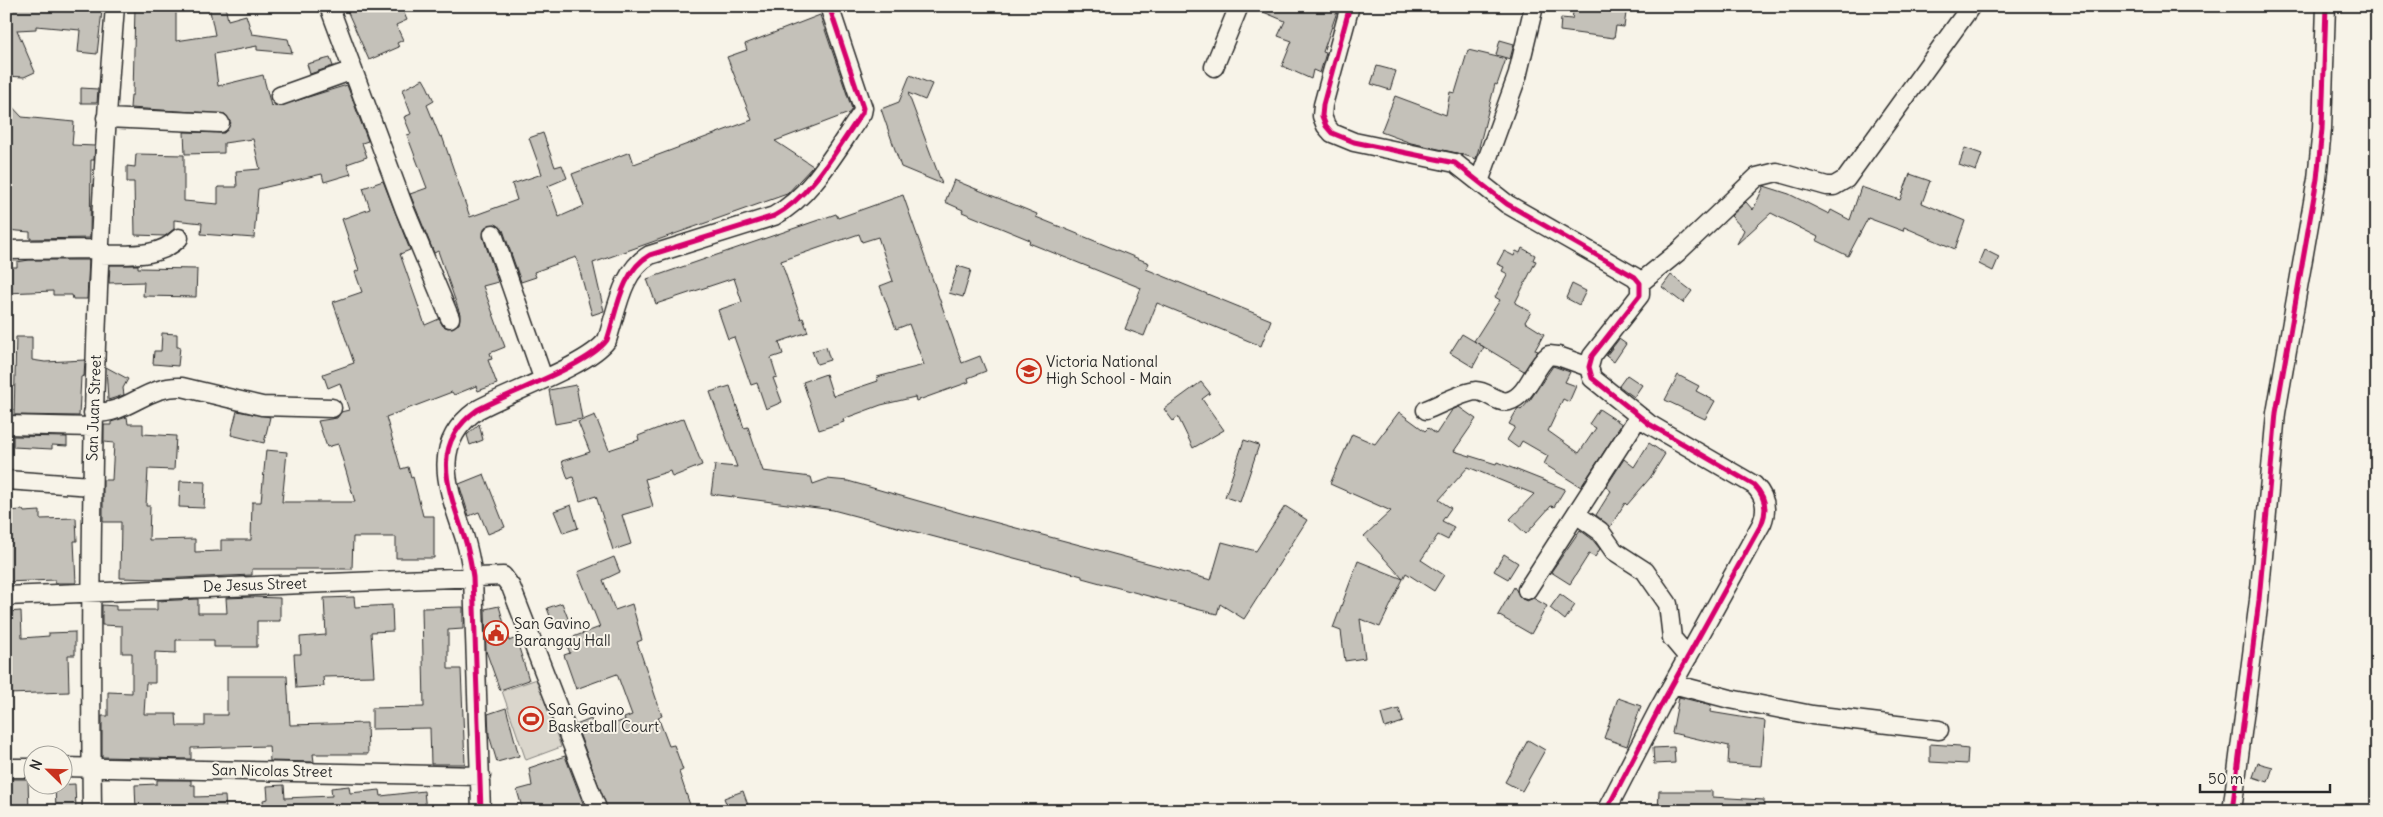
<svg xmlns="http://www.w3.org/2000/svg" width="2383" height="817" viewBox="0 0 2383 817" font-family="Delius,sans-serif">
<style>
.green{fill:#dad6cc;stroke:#82807c}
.building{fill:#c4c1b9;stroke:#2b2b2b}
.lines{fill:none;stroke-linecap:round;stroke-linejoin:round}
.street-casing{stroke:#2b2b2b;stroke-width:21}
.street{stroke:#f7f3e8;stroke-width:18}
.cycleway-casing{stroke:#f7f3e8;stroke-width:8}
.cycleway{stroke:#d6006c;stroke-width:5}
.labels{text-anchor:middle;stroke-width:4;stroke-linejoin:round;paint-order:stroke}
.poi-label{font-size:15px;fill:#2b2b2b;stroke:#f7f3e8;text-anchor:start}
.street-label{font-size:15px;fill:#2b2b2b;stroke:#f7f3e8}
</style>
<rect width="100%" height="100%" fill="#f7f3e8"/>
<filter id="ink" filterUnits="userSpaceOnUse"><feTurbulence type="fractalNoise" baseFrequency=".02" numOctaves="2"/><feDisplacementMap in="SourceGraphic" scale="10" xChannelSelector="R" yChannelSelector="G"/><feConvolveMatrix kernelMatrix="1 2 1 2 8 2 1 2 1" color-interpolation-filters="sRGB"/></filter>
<g filter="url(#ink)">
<path class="green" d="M 537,679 L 561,747 L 526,760 L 502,691 Z"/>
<path class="building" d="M 6,6 L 69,6 L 68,8 L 102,11 L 97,54 L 78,52 L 80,30 L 36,26 L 36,29 L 17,30 L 35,72 L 24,77 L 6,76 Z
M 135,6 L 176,6 L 176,41 L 215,35 L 209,6 L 225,6 L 228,20 L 246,15 L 252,34 L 288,39 L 292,53 L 257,50 L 257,46 L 214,54 L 218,86 L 263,75 L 271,106 L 274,105 L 279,106 L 347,85 L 368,141 L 362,143 L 367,157 L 347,164 L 351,174 L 324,182 L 322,174 L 258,189 L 254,238 L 201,234 L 202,223 L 174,220 L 174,229 L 165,236 L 135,235 L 134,182 L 127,182 L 127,166 L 135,167 L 136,154 L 184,155 L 184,201 L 218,204 L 218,187 L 237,187 L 236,171 L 260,169 L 253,139 L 224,143 L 224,153 L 185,154 L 184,132 L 224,133 L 231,123 L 225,114 L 130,108 L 131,95 L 133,95 Z
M 345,6 L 401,6 L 407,20 L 396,25 L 403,40 L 397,43 L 399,47 L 369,60 Z
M 1249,6 L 1339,6 L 1323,52 L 1326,53 L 1320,73 L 1313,70 L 1311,79 L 1282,66 L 1292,41 L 1278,36 L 1285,21 Z
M 1574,6 L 1627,6 L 1624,27 L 1616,26 L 1614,38 L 1560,31 L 1561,18 L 1572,19 Z
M 820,15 L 852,109 L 849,113 L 775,141 L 813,166 L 787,194 L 593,263 L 604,311 L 592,315 L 576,257 L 534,272 L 536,277 L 521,282 L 503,230 L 495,224 L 485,227 L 483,237 L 498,282 L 483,286 L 505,347 L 490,353 L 492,359 L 488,360 L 497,384 L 478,391 L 476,386 L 454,395 L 452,392 L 386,417 L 401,469 L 408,467 L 411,478 L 413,477 L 423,516 L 434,516 L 434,558 L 396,558 L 396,537 L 353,537 L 352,569 L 252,569 L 252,575 L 157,579 L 120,578 L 121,522 L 103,522 L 103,480 L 112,480 L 114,443 L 104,442 L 104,425 L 111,425 L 111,422 L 127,417 L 128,424 L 143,424 L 143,434 L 176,436 L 174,470 L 148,469 L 146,506 L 150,506 L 149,540 L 195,539 L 195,552 L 221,551 L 221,540 L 251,540 L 252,502 L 261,502 L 266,450 L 287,452 L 282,502 L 355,502 L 338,444 L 327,447 L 318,421 L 337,418 L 341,412 L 349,410 L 340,383 L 328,388 L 323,374 L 354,363 L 333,302 L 362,292 L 355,272 L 359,270 L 342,219 L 370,209 L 363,188 L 383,181 L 410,250 L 400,254 L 425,325 L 439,319 L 443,326 L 448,328 L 459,324 L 460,314 L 438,251 L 434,253 L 410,194 L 427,188 L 407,135 L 411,134 L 404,117 L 411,114 L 402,90 L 423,79 L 427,86 L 434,101 L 427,105 L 440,137 L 442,136 L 470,217 L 517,200 L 512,184 L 542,174 L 529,138 L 543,133 L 555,167 L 562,165 L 567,178 L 548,186 L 559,217 L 584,206 L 572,174 L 630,152 L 634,164 L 752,120 L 727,57 L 747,50 L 745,44 Z
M 1500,40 L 1514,44 L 1510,59 L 1496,55 Z
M 1468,50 L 1506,59 L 1497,85 L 1495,84 L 1476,159 L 1457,153 L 1411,143 L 1381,132 L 1395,96 L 1446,115 L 1450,92 L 1455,93 Z
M 330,58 L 333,66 L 310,74 L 307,64 Z
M 1377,66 L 1396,71 L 1390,90 L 1371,84 Z
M 910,75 L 932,84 L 925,100 L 908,93 L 942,184 L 901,167 L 881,109 L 899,102 Z
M 81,88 L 98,89 L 97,103 L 81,103 Z
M 6,100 L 22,117 L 74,122 L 72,145 L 95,146 L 94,160 L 91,160 L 90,238 L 30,239 L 30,232 L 6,230 Z
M 1965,148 L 1982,154 L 1976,171 L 1959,165 Z
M 1910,174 L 1930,181 L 1922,203 L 1965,221 L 1955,249 L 1904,227 L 1903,231 L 1868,218 L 1848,256 L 1816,240 L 1818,237 L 1771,213 L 1737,244 L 1744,230 L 1731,216 L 1746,202 L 1753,210 L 1764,186 L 1789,194 L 1829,214 L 1831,210 L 1850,220 L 1861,187 L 1900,200 Z
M 954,180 L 1037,214 L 1036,217 L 1149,263 L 1146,269 L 1271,320 L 1261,346 L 1157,303 L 1144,336 L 1125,329 L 1141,288 L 1029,243 L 1030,240 L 962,212 L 963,210 L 945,202 Z
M 903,195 L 962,363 L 980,356 L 986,371 L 968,378 L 969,382 L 916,401 L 915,397 L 881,405 L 843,419 L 844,422 L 819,430 L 803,382 L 826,374 L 833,396 L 878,381 L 877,377 L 924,365 L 909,324 L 896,329 L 880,286 L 893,281 L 878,237 L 862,242 L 859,234 L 781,261 L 801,319 L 803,318 L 808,332 L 779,342 L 783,354 L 771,358 L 777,377 L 773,378 L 782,402 L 766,409 L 757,383 L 751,385 L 734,337 L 728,339 L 718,310 L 742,302 L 734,278 L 656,304 L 647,279 L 836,214 L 838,218 Z
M 1522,248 L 1535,255 L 1533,260 L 1536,261 L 1515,303 L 1531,312 L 1525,322 L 1544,334 L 1535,350 L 1538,351 L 1524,371 L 1474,341 L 1500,300 L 1495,297 L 1508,274 L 1502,271 L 1504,267 L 1497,264 L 1504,251 L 1514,256 L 1516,251 L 1520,253 Z
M 1985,250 L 1999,257 L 1993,271 L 1979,264 Z
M 29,260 L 89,260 L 87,299 L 73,299 L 72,295 L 53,295 L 53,291 L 6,293 L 6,267 L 17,267 L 17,262 Z
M 110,265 L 138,265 L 138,268 L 197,269 L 196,297 L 143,296 L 144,282 L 109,283 Z
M 958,266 L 971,270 L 963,297 L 949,293 Z
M 1671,275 L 1692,291 L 1683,303 L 1662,287 Z
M 1572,284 L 1586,291 L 1579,305 L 1566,298 Z
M 162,333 L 177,334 L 177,347 L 180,347 L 178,366 L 153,364 L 154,351 L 161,351 Z
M 1462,334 L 1484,347 L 1473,367 L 1450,353 Z
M 16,337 L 32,337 L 32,360 L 45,362 L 85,360 L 84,376 L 81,377 L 79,416 L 14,415 Z
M 1619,339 L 1626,344 L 1614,362 L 1606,356 Z
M 826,347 L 830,360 L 817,364 L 812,351 Z
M 1553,366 L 1570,372 L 1565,382 L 1576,386 L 1569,402 L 1563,399 L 1548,431 L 1579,453 L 1596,428 L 1589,424 L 1599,409 L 1622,424 L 1581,487 L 1544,464 L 1548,456 L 1522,441 L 1518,448 L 1507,440 L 1515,427 L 1509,424 L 1518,408 L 1521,410 L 1530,400 Z
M 106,367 L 128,379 L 123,388 L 124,395 L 108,400 Z
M 1627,375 L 1642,385 L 1634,397 L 1619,386 Z
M 1678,375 L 1699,386 L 1696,391 L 1715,401 L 1705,419 L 1665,400 Z
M 1201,382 L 1210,393 L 1202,399 L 1224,430 L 1193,448 L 1178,417 L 1173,421 L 1164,409 Z
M 576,385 L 582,419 L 555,424 L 549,390 Z
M 730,386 L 744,428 L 748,427 L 763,471 L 811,477 L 813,484 L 827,479 L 848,481 L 975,517 L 1211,580 L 1222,542 L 1256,551 L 1285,506 L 1307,520 L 1244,619 L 1220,604 L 1217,614 L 1196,609 L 1082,578 L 1082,576 L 833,510 L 711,494 L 715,465 L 737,467 L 710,392 Z
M 1459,407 L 1476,419 L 1454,451 L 1496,464 L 1497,462 L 1565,489 L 1554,507 L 1551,506 L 1526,534 L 1510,519 L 1534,494 L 1468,467 L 1439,500 L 1451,508 L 1442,521 L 1454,527 L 1448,540 L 1438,535 L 1421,560 L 1444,575 L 1434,591 L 1406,573 L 1403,579 L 1364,536 L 1391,511 L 1330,484 L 1352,434 L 1375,444 L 1399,412 L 1425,431 L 1428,428 L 1436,434 L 1452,410 Z
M 237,411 L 270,417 L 264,443 L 231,435 Z
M 595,415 L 609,450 L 639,440 L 638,436 L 684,418 L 702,465 L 672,477 L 670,471 L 645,479 L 653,506 L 622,515 L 631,544 L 613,550 L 596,496 L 580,501 L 573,477 L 568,479 L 562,461 L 590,452 L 578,422 Z
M 479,424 L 483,440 L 470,445 L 467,435 Z
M 13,436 L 67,437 L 67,446 L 52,445 L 52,449 L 13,447 Z
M 1244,440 L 1259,445 L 1240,502 L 1225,497 Z
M 1649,443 L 1665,454 L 1650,478 L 1627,505 L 1625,503 L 1610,527 L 1596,515 L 1611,491 L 1606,487 L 1624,459 L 1634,467 Z
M 484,474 L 505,527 L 488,534 L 479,512 L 469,516 L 459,484 Z
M 180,481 L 205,482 L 204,508 L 179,507 Z
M 571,505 L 578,528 L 563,533 L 554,511 Z
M 23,510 L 24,512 L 40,511 L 40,519 L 76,518 L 77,541 L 74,541 L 76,583 L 55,583 L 55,580 L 6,582 L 6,511 Z
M 1580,530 L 1592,539 L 1600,549 L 1595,557 L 1589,554 L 1570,584 L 1551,572 Z
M 1504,554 L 1518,563 L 1508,579 L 1494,571 Z
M 614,557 L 620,572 L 603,580 L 615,610 L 632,604 L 642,640 L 637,642 L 662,716 L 658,717 L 669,746 L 674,745 L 683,770 L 679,772 L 692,811 L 608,811 L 576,725 L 591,719 L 595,730 L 625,720 L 624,718 L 632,715 L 617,674 L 576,689 L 564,655 L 570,653 L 565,640 L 600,627 L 578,572 Z
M 1358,561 L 1403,579 L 1380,627 L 1360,619 L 1365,658 L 1345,661 L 1341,631 L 1333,628 Z
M 1514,587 L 1522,599 L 1527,601 L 1533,598 L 1547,606 L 1531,634 L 1498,615 Z
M 1560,594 L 1575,605 L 1565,620 L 1550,608 Z
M 252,597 L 280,598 L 280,621 L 257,621 L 257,647 L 214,647 L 214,640 L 176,640 L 176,653 L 155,652 L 155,683 L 146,683 L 144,714 L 176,714 L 177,726 L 205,726 L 205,715 L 227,715 L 227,676 L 287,676 L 290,725 L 367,723 L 368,754 L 313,754 L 314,762 L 270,761 L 269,746 L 191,748 L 191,759 L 102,757 L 102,716 L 108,716 L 108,692 L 132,693 L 132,653 L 122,653 L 122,626 L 102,625 L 102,605 L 116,606 L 116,610 L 157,610 L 157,601 L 198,599 L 198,613 L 227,613 L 226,598 Z
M 354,597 L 355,607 L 392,605 L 393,631 L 371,632 L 374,676 L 323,677 L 324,686 L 296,688 L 294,654 L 301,654 L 300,637 L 326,635 L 324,598 Z
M 562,603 L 569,621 L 554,627 L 547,608 Z
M 499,606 L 509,641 L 516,638 L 529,680 L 500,690 L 486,651 L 485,609 Z
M 463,607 L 463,629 L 448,630 L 448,669 L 461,669 L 465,764 L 431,764 L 430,728 L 372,729 L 372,708 L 424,707 L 422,608 Z
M 21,611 L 22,638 L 49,636 L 49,633 L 75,632 L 75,655 L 68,655 L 69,692 L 7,694 L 6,612 Z
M 1679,697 L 1711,705 L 1710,712 L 1765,721 L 1761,766 L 1728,764 L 1729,746 L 1672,733 Z
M 1618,698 L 1641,706 L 1627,746 L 1604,738 Z
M 506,708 L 519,756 L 497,762 L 489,735 L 488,714 Z
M 1399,709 L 1403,722 L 1385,728 L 1381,714 Z
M 1528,740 L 1545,750 L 1522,791 L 1505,782 Z
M 1930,744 L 1960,746 L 1960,748 L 1968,749 L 1967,764 L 1930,762 Z
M 1674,747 L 1675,763 L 1654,764 L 1653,748 Z
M 565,756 L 586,811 L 523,811 L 517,790 L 532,786 L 529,768 Z
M 2258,763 L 2273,767 L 2268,782 L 2253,777 Z
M 6,779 L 28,779 L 29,811 L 8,811 Z
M 157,780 L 191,780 L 191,785 L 195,785 L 195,797 L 225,796 L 226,811 L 136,811 L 135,785 L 157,784 Z
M 75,784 L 76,809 L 56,810 L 55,785 Z
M 284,785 L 285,798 L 332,796 L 331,788 L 349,786 L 350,793 L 380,790 L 381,796 L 424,791 L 426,811 L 264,811 L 263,800 L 268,799 L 267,786 Z
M 743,791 L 750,811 L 729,811 L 724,798 Z
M 1659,791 L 1712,791 L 1712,797 L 1764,800 L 1764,811 L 1658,811 Z"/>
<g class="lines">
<defs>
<path id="street" d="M 329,6 L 405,210 L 450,318
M 1350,6 L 1323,105 L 1322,116 L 1326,126 L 1332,133 L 1354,142 L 1455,163 L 1507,204 L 1635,277 L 1640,283 L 1640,295 L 1592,356 L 1589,367 L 1592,378 L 1649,424 L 1754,485 C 1765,496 1768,508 1762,523 L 1660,707 L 1606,811
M 1214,67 L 1239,6
M 280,96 L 353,70
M 106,118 L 220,123
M 1479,182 L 1517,77 L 1534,6
M 493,234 L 543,378
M 6,250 L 100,249
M 100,255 C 127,254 158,259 179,238
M 1640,283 L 1678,252 L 1757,177 L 1777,172 L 1827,186 L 1834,186 L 1846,179 L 1971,6
M 1426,410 C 1439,405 1463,392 1476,391 C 1487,391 1498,404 1509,401 C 1529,395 1533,367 1549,355 L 1558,356 L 1589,367
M 93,413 C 129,414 146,385 182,387 L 262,406 L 332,408
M 6,425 L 93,427
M 6,480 L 92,486
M 1576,514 L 1600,531 L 1614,551 L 1645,571 L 1668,604 L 1672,638 L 1688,657
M 1527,590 L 1639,416
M 6,596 L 503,576 L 511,587 L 598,811
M 1673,684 L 1730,699 L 1812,715 L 1939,730
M 62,767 L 481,776
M 6,768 L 32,768
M 92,811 C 89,542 93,274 115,6
M 481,811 L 473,577 C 471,564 469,552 465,539 C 450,492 427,446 477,410 C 509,392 588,366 607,340 C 617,311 621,271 650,255 L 774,216 C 812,196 838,147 862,113 L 863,108 L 830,9
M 2232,811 L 2259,600 L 2276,413 L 2317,179 L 2322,129 L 2326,6"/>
</defs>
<use href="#street" class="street-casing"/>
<use href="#street" class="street"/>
<defs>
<path id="cycleway" d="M 1350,6 L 1323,105 L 1322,116 L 1326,126 L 1332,133 L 1354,142 L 1455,163 L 1507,204 L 1635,277 L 1640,283 L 1640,295 L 1592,356 L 1589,367 L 1592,378 L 1649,424 L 1754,485 C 1765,496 1768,508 1762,523 L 1660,707 L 1606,811
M 481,811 L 473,577 C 471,564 469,552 465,539 C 450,492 427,446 477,410 C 509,392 588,366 607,340 C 617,311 621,271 650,255 L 774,216 C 812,196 838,147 862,113 L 863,108 L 830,9
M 2232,811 L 2259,600 L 2276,413 L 2317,179 L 2322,129 L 2326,6"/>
</defs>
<use href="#cycleway" class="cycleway-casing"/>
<use href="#cycleway" class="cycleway"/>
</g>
</g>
<defs>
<symbol id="school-ring" viewBox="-11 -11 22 22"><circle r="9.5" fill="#f7f3e8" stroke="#c8321e" stroke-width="1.5"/><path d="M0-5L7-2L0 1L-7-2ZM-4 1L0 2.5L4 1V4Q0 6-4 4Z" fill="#c8321e"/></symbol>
<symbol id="civic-ring" viewBox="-11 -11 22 22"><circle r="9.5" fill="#f7f3e8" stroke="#c8321e" stroke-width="1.5"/><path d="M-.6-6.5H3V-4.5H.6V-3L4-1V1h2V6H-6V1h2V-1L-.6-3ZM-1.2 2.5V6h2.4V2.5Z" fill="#c8321e"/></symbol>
<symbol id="stadium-ring" viewBox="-11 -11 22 22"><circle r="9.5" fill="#f7f3e8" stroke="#c8321e" stroke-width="1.5"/><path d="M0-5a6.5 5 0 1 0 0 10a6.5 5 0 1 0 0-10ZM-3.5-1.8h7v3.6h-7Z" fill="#c8321e"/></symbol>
</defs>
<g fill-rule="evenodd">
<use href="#school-ring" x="1015" y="357" width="28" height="28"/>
<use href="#civic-ring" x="482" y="619" width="28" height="28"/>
<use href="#stadium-ring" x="517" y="705" width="28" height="28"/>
</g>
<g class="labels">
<g class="poi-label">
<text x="1046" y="367">Victoria National<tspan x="1046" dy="17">High School - Main</tspan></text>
<text x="514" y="629">San Gavino<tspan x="514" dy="17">Barangay Hall</tspan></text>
<text x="548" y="715">San Gavino<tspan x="548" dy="17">Basketball Court</tspan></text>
</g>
<g class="street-label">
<text transform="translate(94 408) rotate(-88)" y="5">San Juan Street</text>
<text transform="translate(255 585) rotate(-2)" y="5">De Jesus Street</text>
<text transform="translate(272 771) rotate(1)" y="5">San Nicolas Street</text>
</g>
</g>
<rect width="2383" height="817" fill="none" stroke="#f7f3e8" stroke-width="25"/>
<rect x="12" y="12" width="2358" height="792" fill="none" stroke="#2b2b2b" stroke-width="2" filter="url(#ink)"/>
<g transform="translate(48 770) rotate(293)"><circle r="24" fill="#f7f3e8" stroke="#a5a39c"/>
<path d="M0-4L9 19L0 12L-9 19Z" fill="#c8321e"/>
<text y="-8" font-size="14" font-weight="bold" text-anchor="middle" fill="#2b2b2b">N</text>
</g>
<path d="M2200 784v8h130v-8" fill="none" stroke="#2b2b2b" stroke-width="2.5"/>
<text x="2208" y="784" font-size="15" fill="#2b2b2b" stroke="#f7f3e8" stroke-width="4" paint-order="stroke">50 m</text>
</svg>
